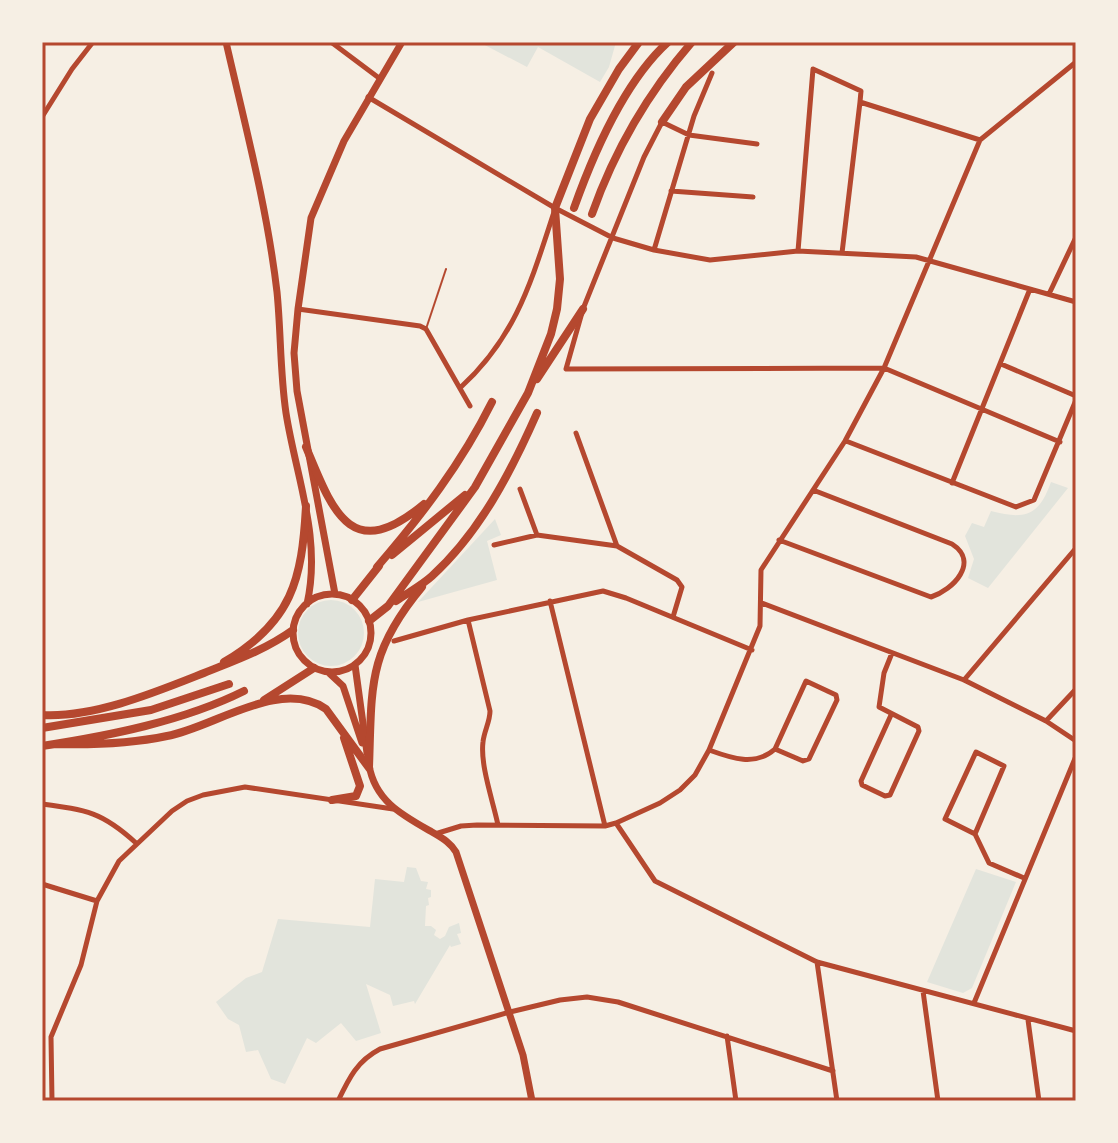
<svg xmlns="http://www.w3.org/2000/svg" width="1118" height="1143" viewBox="0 0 1118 1143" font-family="Figtree,sans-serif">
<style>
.green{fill:#e2e4dc}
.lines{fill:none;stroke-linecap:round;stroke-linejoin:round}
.service{stroke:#b5482f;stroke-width:2}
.minor{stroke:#b5482f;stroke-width:5}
.secondary{stroke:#b5482f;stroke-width:7}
.trunk{stroke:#b5482f;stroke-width:8}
.neatline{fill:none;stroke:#b5482f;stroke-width:3}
</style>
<rect width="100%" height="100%" fill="#f6efe4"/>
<path class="green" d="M 479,42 L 616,42 L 609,67 L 600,82 L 538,47 L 527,67 Z
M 1051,482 L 1068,488 L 988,588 L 968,578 L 974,559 L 965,536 L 972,523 L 984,527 L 991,511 C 1025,520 1039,516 1051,482 Z
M 495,519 L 501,535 L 487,541 L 497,580 L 418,602 Z
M298 633a33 33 0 1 1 66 0a33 33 0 1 1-66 0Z
M 407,867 L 416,868 L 421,881 L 428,882 L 426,889 L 431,890 L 431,897 L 428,898 L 429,905 L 426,906 L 425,926 L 431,926 L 436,930 L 434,935 L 440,939 L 445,936 L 449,927 L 459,923 L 461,933 L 457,934 L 461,944 L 451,947 L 450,945 L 415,1004 L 414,1001 L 393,1006 L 390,995 L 366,984 L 381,1033 L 356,1041 L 341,1023 L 316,1043 L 307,1038 L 285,1084 L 271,1079 L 258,1050 L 246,1052 L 239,1025 L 228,1019 L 216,1002 L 246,978 L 262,972 L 278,919 L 370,927 L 375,879 L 404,882 Z
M 976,869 L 1016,882 L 972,988 L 963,993 L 927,982 Z"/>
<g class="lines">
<path class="service" d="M 426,329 L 446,269"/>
<path class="minor" d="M 331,42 L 379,78
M 368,97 L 555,208 L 613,238 L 654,250 L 710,260 L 798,251 L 916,257 L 1076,302
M 42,117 L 72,69 L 93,42
M 757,144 L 689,135 L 662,122 L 644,157 L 583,309 L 566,369 L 884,368 L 1060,442
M 671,191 L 753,197
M 654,250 L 694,116 L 712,73
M 798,251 L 813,69 L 861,91 L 860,102 L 980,140
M 842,253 L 860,102
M 1049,294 L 1076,237
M 298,309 L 420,326 L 426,329 L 470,406
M 1001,364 L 1076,396
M 460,388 C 516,337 531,282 554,212
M 576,433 L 617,546
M 846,441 L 1016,507 L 1034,500 L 1076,400
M 952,483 L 1030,289
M 520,489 L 537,535
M 779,540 L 931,597 C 953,590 980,562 952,544 L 813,490
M 494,545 L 537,535 L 617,546 L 677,580 L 682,587 L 673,617
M 550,601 L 605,826
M 762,603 L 964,680 L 1046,721 L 1076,741
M 468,620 L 490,711 C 490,722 484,731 483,742 C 480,765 493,801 498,825
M 394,641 L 468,620 L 603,591 L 626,598 L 752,650
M 964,680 L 1076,548
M 891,715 L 861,781 L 862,785 L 885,796 L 890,795 L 919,731 L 918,727 L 879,707 L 884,673 L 892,653
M 1046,721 L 1076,689
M 709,750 C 731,758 755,767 775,749 L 806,681 L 836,695 L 837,700 L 809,759 L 803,761 L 775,749
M 42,804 C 87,810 102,812 136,843
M 616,823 L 660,803 L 680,790 L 695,775 L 709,750 L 760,626 L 761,570 L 845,441 L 884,368 L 980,140 L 1076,62
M 435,834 L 461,826 L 477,825 L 605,826 L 616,823 L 655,881 L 817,962 L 1076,1031
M 975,834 L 1004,766 L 976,752 L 945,819 L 975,834 L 989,863 L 1024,878
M 42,884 L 97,901
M 817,962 L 837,1101
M 923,991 L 938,1101
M 974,1003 L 1076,756
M 1028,1020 L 1039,1101
M 727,1036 L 736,1101
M 52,1101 L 51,1037 L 81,965 L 97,901 L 119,861 L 172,811 L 187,801 L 203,795 L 245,787 L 393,809
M 338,1101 C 349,1078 357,1061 380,1049 L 510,1012 L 560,1000 L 587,997 L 618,1002 L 833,1071"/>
<path class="secondary" d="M 226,42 C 245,125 267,207 277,292 C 281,332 280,373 286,413 C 296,477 322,538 307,604
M 335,594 L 297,391 L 294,353 L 298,309 L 311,218 L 344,141 L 402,42
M293 633a39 39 0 1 1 78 0a39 39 0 1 1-78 0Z
M 355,665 L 367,753
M 329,673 L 343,686 L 362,743
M 369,765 C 375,801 402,815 432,832 C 442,838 450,842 456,852 L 523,1055 L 532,1101"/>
<path class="trunk" d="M 662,122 L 686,87 L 734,42
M 574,208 C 594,152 624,82 668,42
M 592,214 C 615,149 647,94 692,42
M 537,379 L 583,309
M 306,447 C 332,509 350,566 424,504
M 392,555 L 465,495
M 377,567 C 422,515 461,464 492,402
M 352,600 L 379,566
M 396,601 C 407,593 421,586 432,576 C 480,532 511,472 537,413
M 369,621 L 388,606 L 475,487 L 528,393 L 551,334 L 557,309 L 560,279 L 555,208 L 590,119 L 619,69 L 639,42
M 224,662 C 292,622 302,580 306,506
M 264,700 L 314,668
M 42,715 C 94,718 156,692 204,673 C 236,660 265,650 293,630
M 42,728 L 151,710 L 229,684
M 55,744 C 93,745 129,744 167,736 C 213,728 280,677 326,709 L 369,768
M 42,746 C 108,736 184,721 244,691
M 369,767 C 372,686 367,653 422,587
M 332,800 L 356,796 L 360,786 L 344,738"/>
</g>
<rect width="1118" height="1143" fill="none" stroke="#f6efe4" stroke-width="88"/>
<rect x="44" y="44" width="1030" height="1055" class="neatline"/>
</svg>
